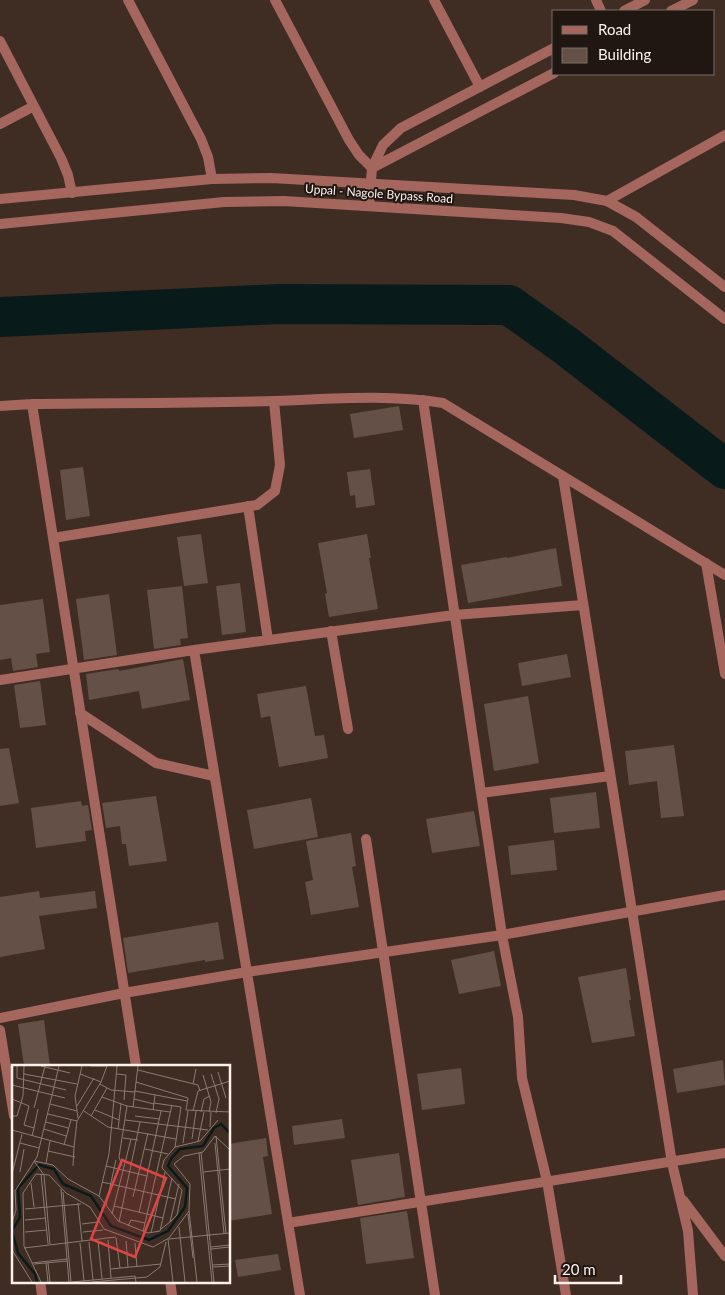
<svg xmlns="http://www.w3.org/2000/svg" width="725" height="1295" viewBox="0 0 725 1295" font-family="Lato,sans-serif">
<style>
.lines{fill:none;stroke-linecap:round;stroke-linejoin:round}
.river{stroke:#081a1a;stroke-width:40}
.building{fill:#645047}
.service{stroke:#a4665d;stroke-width:10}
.minor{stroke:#a4665d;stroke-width:10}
.tertiary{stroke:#a4665d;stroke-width:10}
.labels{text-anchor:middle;stroke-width:4;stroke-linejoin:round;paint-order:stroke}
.street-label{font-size:12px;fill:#fef1eb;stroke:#201713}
.inset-river{fill:none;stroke:#081a1a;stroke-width:2.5}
.inset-road{fill:none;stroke:#8b7b74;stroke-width:1}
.view{fill:#dc4645;fill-opacity:0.15;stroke:#dc4645;stroke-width:2.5}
.inset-edge{fill:none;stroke:#fef1eb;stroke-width:2.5}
</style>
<rect width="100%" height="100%" fill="#3f2d24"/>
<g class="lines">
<path class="river" d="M 0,317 L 279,304 L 509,305 L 565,345 L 725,469"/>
</g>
<path class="building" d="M 399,406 L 403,430 L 354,438 L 350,414 Z
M 83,467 L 90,516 L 66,520 L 60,470 Z
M 370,469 L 375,505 L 356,508 L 355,495 L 350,496 L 347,472 Z
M 201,534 L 208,583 L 184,586 L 177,537 Z
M 367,534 L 371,558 L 369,558 L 378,609 L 329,617 L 325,594 L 327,593 L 318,543 Z
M 556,548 L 562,586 L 468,603 L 461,565 L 507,557 L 507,558 Z
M 240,583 L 246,632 L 222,635 L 216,586 Z
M 182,586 L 188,638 L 180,639 L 181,645 L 154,649 L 147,590 Z
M 109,594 L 117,655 L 84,660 L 76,599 Z
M 43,599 L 50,652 L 36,654 L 38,667 L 13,671 L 11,658 L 0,660 L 0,605 Z
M 567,654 L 571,677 L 522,686 L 518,663 Z
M 183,659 L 190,700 L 142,709 L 139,691 L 89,700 L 86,674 L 118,669 L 119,671 Z
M 40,681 L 46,725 L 20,728 L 14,685 Z
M 306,686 L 315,736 L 324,735 L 328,758 L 279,767 L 270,716 L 261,718 L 257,694 Z
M 528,696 L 539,763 L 494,771 L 484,704 Z
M 674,745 L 684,816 L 661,818 L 657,781 L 629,785 L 625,751 Z
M 9,748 L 19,803 L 0,806 L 0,749 Z
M 596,792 L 600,828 L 554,833 L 550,798 Z
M 156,796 L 167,861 L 129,866 L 126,844 L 122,844 L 120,826 L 106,828 L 102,803 Z
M 311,798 L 318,837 L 254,849 L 247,810 Z
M 81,801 L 82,806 L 88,805 L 92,830 L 85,831 L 86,841 L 36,848 L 31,808 Z
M 474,811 L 480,846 L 432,853 L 426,819 Z
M 351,833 L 356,866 L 352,867 L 359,907 L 311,915 L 305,882 L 313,880 L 306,841 Z
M 554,840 L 557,870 L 511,875 L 508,846 Z
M 39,891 L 40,898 L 95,891 L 97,908 L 39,916 L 45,949 L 0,957 L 0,897 Z
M 218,922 L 224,959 L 205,962 L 205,960 L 128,973 L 123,938 Z
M 494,951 L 501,986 L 459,994 L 451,960 Z
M 626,968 L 631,1000 L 629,1000 L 635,1036 L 592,1043 L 578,977 Z
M 44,1020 L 50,1066 L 24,1066 L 18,1024 Z
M 723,1060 L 725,1085 L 677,1093 L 673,1069 Z
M 461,1068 L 465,1104 L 422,1110 L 417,1074 Z
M 342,1119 L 345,1138 L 294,1145 L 292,1126 Z
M 266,1138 L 268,1156 L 263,1157 L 272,1214 L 229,1221 L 229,1144 Z
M 399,1153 L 405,1197 L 358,1205 L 351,1160 Z
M 407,1211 L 414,1258 L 366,1264 L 360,1218 Z
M 278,1254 L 281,1270 L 238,1277 L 235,1260 Z"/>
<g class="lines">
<path class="service" d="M 80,713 L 156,763 L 214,776"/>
<path class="minor" d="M 128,0 L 201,139 L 208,157 L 212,179
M 275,0 L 349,140 L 359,155 L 372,168 L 369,206
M 434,0 L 480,87
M 596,0 L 601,11
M 624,11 L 645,0
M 671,11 L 693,0
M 0,41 L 61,158 L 68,175 L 72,193
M 0,124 L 34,106
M 372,168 L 383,145 L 401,128 L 554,48
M 372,168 L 554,73
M 607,201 L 725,135
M 423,400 L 502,935 L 518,1017 L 522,1078 L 547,1181 L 566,1295
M 32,404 L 136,1066
M 0,406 L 32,404 C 113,403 194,403 276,401 C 331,399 388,394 443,403 L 725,575
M 563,476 L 672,1163 L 688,1231 L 693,1295
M 248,506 L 268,640
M 53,538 L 257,505 L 275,491 L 280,465 L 274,401
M 706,563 L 725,674
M 331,631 L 348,729
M 194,650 L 300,1295
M 0,680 L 194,650 L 454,615 L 583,605
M 481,793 L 610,776
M 366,839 L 435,1295
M 0,1018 L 124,993 L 247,972 L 502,935 L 725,895
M 0,1030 L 14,1116
M 683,1200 L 725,1256
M 288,1223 L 725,1153
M 40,1281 L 42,1295
M 170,1281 L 172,1295"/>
<path class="tertiary" d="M 0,199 L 212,179 L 271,178 L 574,195 L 607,201 L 636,217 L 725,287
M 0,224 L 224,202 L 284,201 L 561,218 L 589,222 L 613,231 L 725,319"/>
</g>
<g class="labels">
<g class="street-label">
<text transform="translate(379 194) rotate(4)" y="4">Uppal - Nagole Bypass Road</text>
</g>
</g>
<g transform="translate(12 1065)">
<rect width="218" height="218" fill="#3f2d24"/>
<path class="inset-river" d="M 25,217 L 23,209 L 6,188 L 0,166 L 8,152 L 6,123 L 27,100 L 42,104 L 51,119 L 79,131 L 99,161 L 137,175 L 156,166 L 173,142 L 175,123 L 156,101 L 159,94 L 168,84 L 191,81 L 202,63 L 209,59 L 218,68"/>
<path class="inset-road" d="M 5,1 L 5,13 L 54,25M 29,1 L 58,8M 79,1 L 95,1M 126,5 L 186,20 L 188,26M 206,7 L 214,33M 12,9 L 65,19M 68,9 L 89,17M 105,9 L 114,10 L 112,35M 199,9 L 207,34 L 204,48M 191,10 L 199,37 L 197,47M 124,17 L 176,33 L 174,45M 88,19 L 99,25 L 123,27M 181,19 L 184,4M 0,20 L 53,33M 123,26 L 175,36M 90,32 L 115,41 L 158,47M 0,34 L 17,41M 122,34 L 142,39M 142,38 L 169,42 L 163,82M 38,39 L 65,46M 17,41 L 12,60 L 22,63 L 20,71M 65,41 L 82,13M 121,42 L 126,1M 22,43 L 33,1M 83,45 L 107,55M 141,45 L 143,30M 174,45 L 218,47M 72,46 L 96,62 L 164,74M 181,46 L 186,26 L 218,16M 189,47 L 192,34 L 198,31M 36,49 L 65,56M 0,51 L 5,51 L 11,31 L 12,1M 79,51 L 95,23M 123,51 L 148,54M 66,53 L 63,31 L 70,1M 113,55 L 196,65M 34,57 L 56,63M 198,62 L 199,47M 22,63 L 26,44M 32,64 L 54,71M 106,64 L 109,39M 0,65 L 62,82 L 65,56 L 89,17 L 95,1M 204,71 L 214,169M 111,73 L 126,75M 180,74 L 184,46M 186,76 L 192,47M 8,78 L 27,83M 171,78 L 176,46M 203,78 L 212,169M 52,80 L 59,55M 133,84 L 156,89M 36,86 L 63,92M 189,87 L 202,217M 187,88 L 200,217M 22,96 L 41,100 L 56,114 L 87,131 L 106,156 L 136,168 L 148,166 L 160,113M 22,96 L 32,110 L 38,179M 34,98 L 38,76M 61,101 L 62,82M 94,101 L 135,111M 110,101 L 107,92 L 115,41M 8,107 L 12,84M 191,107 L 218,104M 0,109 L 10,69M 29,109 L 36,179M 90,117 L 164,134M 19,118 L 22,142M 49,124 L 57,217M 51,127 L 59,217M 87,131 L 97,89 L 105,1M 121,132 L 136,68M 66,138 L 70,176M 94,140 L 104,95M 102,141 L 151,153M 13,144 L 69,139M 177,146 L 185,217M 127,148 L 149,46M 100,149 L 119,74M 176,149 L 181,193M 13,155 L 34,153M 0,157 L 4,145 L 3,126 L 25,92 L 47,1M 107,157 L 128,57M 158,157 L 165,150 L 170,125 L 150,103 L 152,95 L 163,82 L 188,76 L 206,55M 70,159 L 86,157M 116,161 L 119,155 L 133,158M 167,162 L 173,217M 149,164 L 158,157 L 167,119M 13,167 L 35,165M 71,167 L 91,165M 131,167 L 160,40M 139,168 L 153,107M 104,173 L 108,203M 156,174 L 161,217M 157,174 L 218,168M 96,175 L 99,213M 86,176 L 90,214M 114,176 L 116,202M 77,177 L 81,215M 68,178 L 72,216M 123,178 L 125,202M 199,182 L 218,180M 12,183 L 104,172M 199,184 L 218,182M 0,185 L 20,217M 20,198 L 55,194M 34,198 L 36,217M 36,198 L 38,217M 22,199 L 55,196M 200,200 L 218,199M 201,202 L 218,201M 99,204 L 149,199M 29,217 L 12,181 L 11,128 L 24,109 L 37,110 L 54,128 L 78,142 L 92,164 L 141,182 L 157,173 L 177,146 L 178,119 L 162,99 L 172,91 L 191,87 L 203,71 L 218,85M 60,217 L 123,211 L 124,217M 80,217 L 135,212 L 148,202 L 154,177"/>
<path class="view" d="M 110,95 L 154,113 L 123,192 L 79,174 Z"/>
<rect width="218" height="218" class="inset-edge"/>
</g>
<rect x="552" y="10" width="162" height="65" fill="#201713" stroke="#796e69"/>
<rect x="562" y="26" width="25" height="8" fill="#a4665d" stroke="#796e69"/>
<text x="598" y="35" font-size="15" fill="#fef1eb">Road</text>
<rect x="562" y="48" width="25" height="15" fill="#645047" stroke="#796e69"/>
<text x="598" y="60" font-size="15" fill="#fef1eb">Building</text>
<path d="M555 1275v8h66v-8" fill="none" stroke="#fef1eb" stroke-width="2.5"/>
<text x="562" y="1275" font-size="15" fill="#fef1eb" stroke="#201713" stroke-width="4" paint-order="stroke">20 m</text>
</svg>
